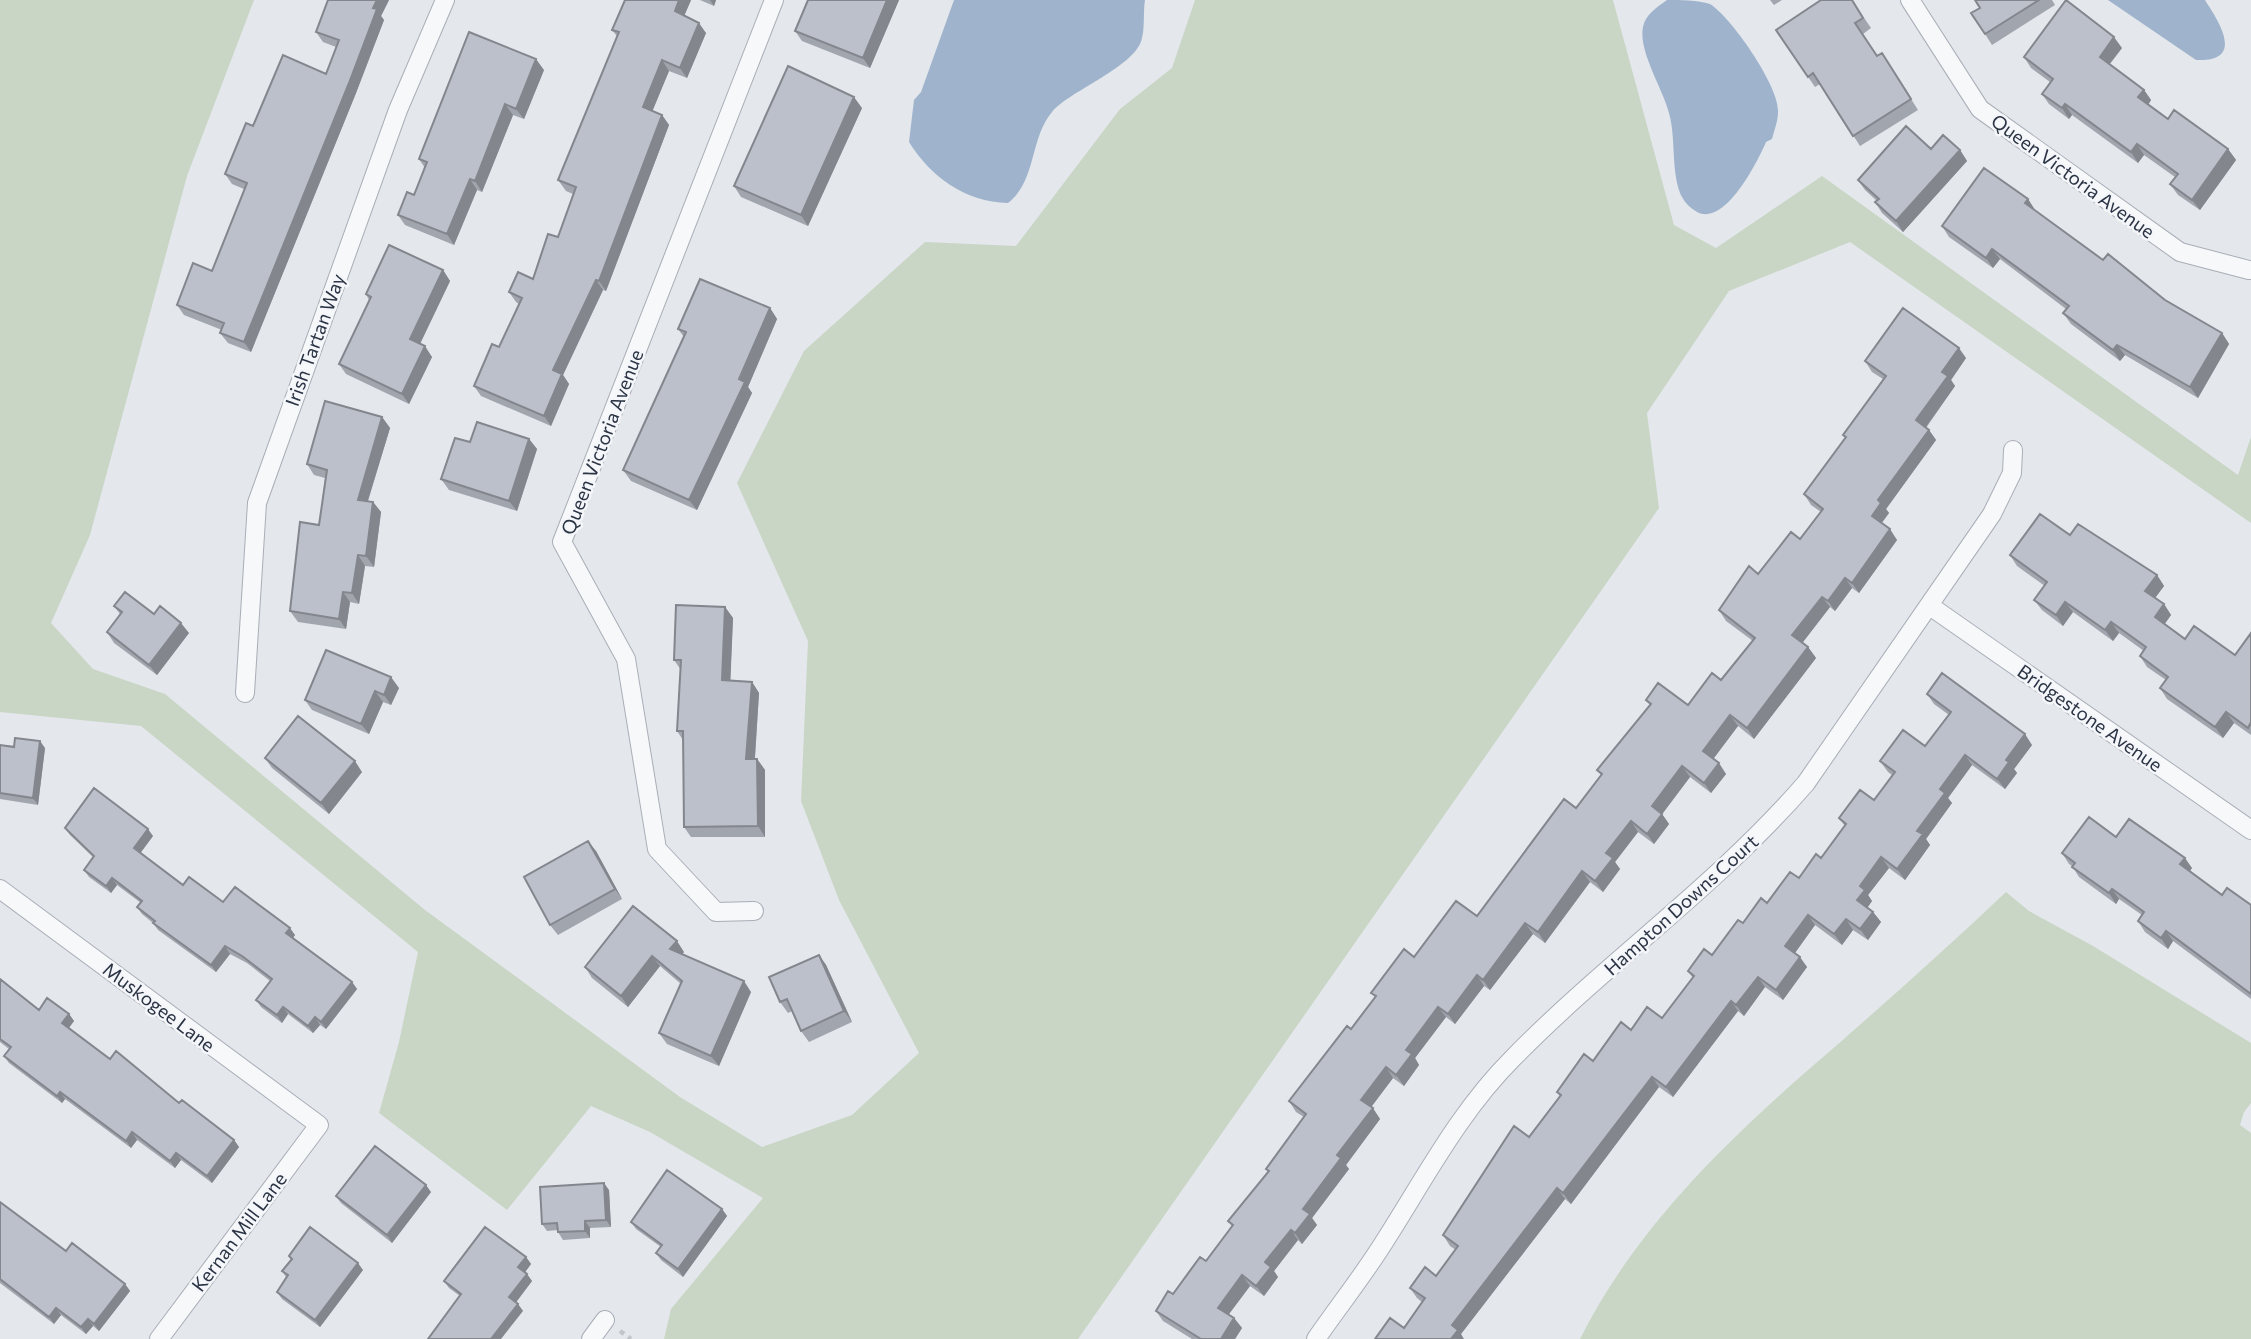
<svg xmlns="http://www.w3.org/2000/svg" width="2251" height="1339" viewBox="0 0 2251 1339" font-family="Commissioner,sans-serif">
<style>
.green{fill:#c9d6c5}
.water{fill:#9fb4cc}
.lines{fill:none;stroke-linecap:round;stroke-linejoin:round}
.street-casing{stroke:#a9aeb7;stroke-width:20}
.path{stroke:#c2c5cb;stroke-width:4.5;stroke-dasharray:5 5;stroke-linecap:butt}
.street{stroke:#f7f8fa;stroke-width:18}
.wall{fill:#a1a5ae}
.shaded-wall{fill:#83868d}
.building{fill:#bbc0ca;stroke:#83868d;stroke-width:2}
.labels{text-anchor:middle;stroke-width:5;stroke-linejoin:round;paint-order:stroke}
.street-label{font-size:19px;fill:#2b3445;stroke:#f4f6f9}
</style>
<rect width="100%" height="100%" fill="#e4e7ec"/>
<path class="green" d="M 0,0 L 254,0 L 187,176 L 90,535 L 51,623 L 93,669 L 165,694 L 425,910 L 680,1097 L 762,1147 L 852,1115 L 919,1053 L 839,900 L 801,801 L 808,641 L 737,483 L 804,351 L 925,242 L 1016,246 L 1120,109 L 1172,68 L 1195,0 L 1613,0 L 1674,225 L 1716,248 L 1822,176 L 2238,475 L 2251,437 L 2251,523 L 1850,242 L 1729,291 L 1647,413 L 1659,508 L 1078,1339 L 664,1339 L 671,1309 L 763,1198 L 650,1132 L 591,1106 L 507,1210 L 379,1113 L 399,1042 L 418,952 L 141,726 L 0,712 Z
M 2006,892 L 2029,911 L 2093,946 L 2251,1043 L 2251,1103 L 2244,1112 L 2240,1125 L 2251,1133 L 2251,1339 L 1580,1339 C 1639,1221 1739,1129 1837,1045 C 1894,995 1951,944 2006,892 Z"/>
<path class="water" d="M 954,0 L 1145,0 C 1143,12 1145,26 1142,38 C 1137,66 1069,91 1052,112 C 1029,140 1037,180 1008,203 C 965,202 931,177 909,142 L 914,100 L 921,92 Z
M 1667,0 C 1680,0 1698,0 1710,4 C 1731,17 1780,87 1778,112 C 1778,121 1774,131 1772,139 L 1766,142 C 1758,161 1725,227 1697,212 C 1689,207 1684,202 1680,193 C 1671,168 1676,138 1669,113 C 1663,89 1638,51 1643,27 C 1645,15 1657,7 1667,0 Z
M 2108,0 L 2205,0 C 2219,22 2246,62 2196,60 Z"/>
<g class="lines">
<defs>
<path id="street" d="M 1910,0 L 1980,109 L 2180,252 L 2249,270
M 1930,606 L 2251,830
M 245,693 L 257,503 L 398,110 L 445,0
M 0,889 L 319,1125 L 159,1339
M 754,911 L 716,912 L 657,849 L 626,659 L 562,542 L 774,0
M 591,1339 L 605,1320
M 1316,1339 C 1336,1310 1358,1282 1377,1253 C 1421,1186 1456,1115 1513,1058 C 1607,962 1718,885 1806,783 L 1992,514 L 2012,473 L 2013,450"/>
</defs>
<use href="#street" class="street-casing"/>
<path class="path" d="M 620,1331 L 631,1339"/>
<use href="#street" class="street"/>
</g>
<path class="wall" d="M 328,0 L 389,0 L 381,16 L 384,20 L 356,93 L 251,352 L 228,343 L 220,333 L 222,330 L 184,315 L 177,305 L 212,271 L 244,189 L 232,184 L 225,174 L 253,126 L 326,74 L 336,47 L 323,42 L 316,32 Z
M 625,0 L 691,0 L 684,16 L 706,33 L 687,78 L 669,71 L 652,111 L 662,115 L 669,125 L 606,291 L 603,290 L 563,375 L 569,384 L 551,426 L 481,396 L 474,386 L 499,347 L 519,304 L 516,302 L 509,292 L 533,279 L 558,237 L 573,194 L 566,191 L 558,180 L 617,36 L 612,30 Z
M 700,0 L 716,0 L 714,6 Z
M 808,0 L 899,0 L 870,68 L 802,41 L 795,31 Z
M 1770,0 L 1782,0 L 1774,5 Z
M 1852,0 L 1871,28 L 1863,34 L 1877,56 L 1882,53 L 1918,110 L 1860,146 L 1820,84 L 1815,87 L 1776,30 Z
M 1975,0 L 2052,0 L 2055,5 L 1992,45 L 1985,34 L 1980,8 Z
M 2122,48 L 2110,64 L 2144,90 L 2151,100 L 2148,105 L 2168,119 L 2228,149 L 2236,160 L 2200,210 L 2178,195 L 2170,184 L 2175,177 L 2144,155 L 2138,163 L 2072,115 L 2069,119 L 2049,104 L 2042,94 L 2050,82 L 2031,68 L 2024,57 Z
M 544,70 L 524,119 L 513,115 L 482,192 L 477,190 L 454,245 L 405,225 L 398,215 L 414,195 L 425,168 L 419,159 Z
M 862,108 L 808,226 L 741,197 L 734,186 Z
M 1960,150 L 1967,161 L 1903,232 L 1882,213 L 1875,202 L 1877,201 L 1865,190 L 1858,180 Z
M 2028,199 L 2035,210 L 2103,260 L 2165,300 L 2222,333 L 2229,344 L 2198,398 L 2125,355 L 2120,361 L 2071,324 L 2063,313 L 2066,309 L 2000,259 L 1993,268 L 1949,237 L 1942,226 Z
M 443,270 L 450,281 L 420,344 L 432,357 L 409,404 L 346,374 L 339,364 L 369,300 L 366,294 Z
M 770,308 L 777,319 L 748,387 L 752,393 L 697,510 L 631,481 L 623,470 L 684,337 L 678,329 Z
M 1966,358 L 1951,380 L 1955,386 L 1926,428 L 1929,430 L 1936,440 L 1886,509 L 1889,513 L 1882,523 L 1897,540 L 1859,593 L 1852,588 L 1835,611 L 1830,607 L 1802,643 L 1808,647 L 1816,658 L 1754,739 L 1738,726 L 1713,759 L 1726,774 L 1711,793 L 1690,777 L 1662,814 L 1669,824 L 1654,844 L 1638,832 L 1615,862 L 1620,869 L 1603,892 L 1590,882 L 1545,943 L 1533,934 L 1490,990 L 1484,986 L 1455,1024 L 1446,1017 L 1415,1058 L 1419,1065 L 1404,1086 L 1393,1078 L 1371,1107 L 1380,1119 L 1346,1165 L 1349,1169 L 1312,1218 L 1317,1225 L 1302,1244 L 1298,1240 L 1274,1271 L 1278,1277 L 1264,1296 L 1250,1286 L 1229,1314 L 1234,1318 L 1242,1328 L 1235,1339 L 1192,1339 L 1163,1321 L 1156,1311 L 1206,1261 L 1232,1226 L 1228,1221 L 1268,1172 L 1266,1169 L 1304,1117 L 1296,1112 L 1289,1101 L 1351,1029 L 1375,997 L 1371,993 L 1414,957 L 1477,916 L 1576,808 L 1601,775 L 1597,770 L 1650,705 L 1646,700 L 1688,705 L 1721,680 L 1753,641 L 1726,621 L 1719,610 L 1758,574 L 1800,539 L 1821,512 L 1811,505 L 1804,494 L 1845,438 L 1843,435 L 1883,379 L 1872,372 L 1865,361 Z
M 382,417 L 390,428 L 368,501 L 373,502 L 381,512 L 374,567 L 365,566 L 359,604 L 350,602 L 346,629 L 298,622 L 290,611 L 319,525 L 325,478 L 314,475 L 307,464 Z
M 529,439 L 537,449 L 517,511 L 449,490 L 441,479 L 470,442 Z
M 2070,535 L 2157,575 L 2164,586 L 2155,598 L 2164,604 L 2171,615 L 2165,624 L 2185,639 L 2235,655 L 2251,633 L 2251,735 L 2234,723 L 2223,738 L 2167,699 L 2160,688 L 2166,680 L 2147,667 L 2140,656 L 2144,651 L 2119,633 L 2113,641 L 2073,612 L 2063,626 L 2042,610 L 2034,600 L 2045,586 L 2017,566 L 2010,555 Z
M 114,606 L 154,614 L 189,633 L 157,675 L 114,643 L 107,632 L 120,614 Z
M 725,607 L 733,618 L 730,681 L 752,682 L 759,693 L 755,759 L 757,759 L 765,770 L 765,837 L 691,837 L 684,827 L 683,740 L 677,731 L 681,670 L 674,660 Z
M 399,688 L 391,705 L 383,702 L 369,734 L 312,710 L 305,700 Z
M 1927,694 L 2032,745 L 2014,769 L 2017,773 L 2005,789 L 1972,765 L 1948,798 L 1952,803 L 1926,839 L 1930,845 L 1905,880 L 1889,868 L 1868,895 L 1872,901 L 1867,908 L 1873,912 L 1881,922 L 1868,940 L 1853,930 L 1842,945 L 1815,925 L 1795,953 L 1807,967 L 1783,1000 L 1765,987 L 1744,1016 L 1738,1011 L 1673,1097 L 1659,1087 L 1571,1204 L 1565,1199 L 1461,1334 L 1404,1328 L 1422,1302 L 1417,1298 L 1410,1288 L 1436,1276 L 1456,1250 L 1450,1246 L 1443,1235 L 1529,1137 L 1560,1096 L 1557,1092 L 1631,1030 L 1662,1018 L 1693,978 L 1688,971 L 1712,955 L 1743,923 L 1821,858 L 1845,826 L 1839,818 L 1874,800 L 1892,775 L 1888,772 L 1880,761 L 1925,746 L 1949,715 L 1934,704 Z
M 0,745 L 45,748 L 38,805 L 0,799 Z
M 265,758 L 362,772 L 329,814 L 272,768 Z
M 65,828 L 153,836 L 140,853 L 183,885 L 223,902 L 295,935 L 293,938 L 352,982 L 357,989 L 326,1029 L 320,1025 L 313,1033 L 288,1014 L 282,1023 L 261,1007 L 256,1000 L 270,981 L 247,963 L 230,954 L 216,972 L 158,930 L 153,923 L 142,914 L 137,907 L 141,903 L 117,885 L 111,893 L 89,877 L 84,870 L 93,857 L 70,835 Z
M 2116,837 L 2192,868 L 2190,871 L 2222,895 L 2251,905 L 2251,999 L 2173,941 L 2168,949 L 2145,932 L 2138,921 L 2142,915 L 2119,899 L 2116,904 L 2079,877 L 2072,866 L 2069,864 L 2062,853 Z
M 596,851 L 622,899 L 558,935 L 550,925 Z
M 684,952 L 682,954 L 751,992 L 719,1066 L 667,1044 L 659,1033 L 681,984 L 660,966 L 628,1007 L 592,978 L 585,967 Z
M 819,955 L 826,965 L 852,1022 L 809,1042 L 801,1031 L 792,1011 L 788,1013 L 780,1002 Z
M 0,979 L 39,1010 L 69,1014 L 74,1021 L 69,1028 L 110,1059 L 234,1140 L 239,1147 L 212,1183 L 181,1160 L 175,1168 L 137,1140 L 131,1148 L 65,1099 L 62,1103 L 9,1063 L 4,1056 L 9,1049 L 0,1042 Z
M 609,1190 L 611,1227 L 590,1228 L 590,1238 L 563,1240 L 558,1232 L 558,1230 L 547,1231 L 542,1224 Z
M 431,1192 L 392,1243 L 341,1203 L 336,1196 Z
M 0,1202 L 66,1251 L 125,1284 L 130,1291 L 99,1331 L 93,1326 L 86,1334 L 61,1315 L 54,1324 L 0,1283 Z
M 722,1209 L 727,1216 L 683,1277 L 661,1260 L 656,1253 L 661,1247 L 636,1229 L 631,1222 Z
M 289,1256 L 363,1270 L 320,1327 L 282,1299 L 277,1292 L 286,1277 L 282,1271 L 291,1260 Z
M 526,1257 L 531,1264 L 525,1272 L 532,1281 L 516,1302 L 523,1311 L 460,1296 L 449,1288 L 444,1281 Z"/>
<path class="shaded-wall" d="M 377,0 L 389,0 L 381,16 L 384,20 L 356,93 L 251,352 L 244,342 Z
M 679,0 L 691,0 L 682,21 L 675,11 Z
M 710,0 L 716,0 L 714,6 Z
M 887,0 L 899,0 L 870,68 L 863,58 Z
M 699,23 L 706,33 L 687,78 L 680,68 Z
M 2114,37 L 2122,48 L 2107,67 L 2100,57 Z
M 536,59 L 544,70 L 524,119 L 516,109 Z
M 662,60 L 669,71 L 650,117 L 643,107 Z
M 2144,90 L 2151,100 L 2146,108 L 2138,97 Z
M 854,97 L 862,108 L 808,226 L 801,215 Z
M 505,104 L 513,115 L 482,192 L 475,181 Z
M 2065,104 L 2072,115 L 2069,119 L 2062,108 Z
M 662,115 L 669,125 L 606,291 L 599,281 Z
M 2137,144 L 2144,155 L 2138,163 L 2131,152 Z
M 2228,149 L 2236,160 L 2200,210 L 2192,200 Z
M 1960,150 L 1967,161 L 1903,232 L 1896,221 Z
M 470,179 L 477,190 L 454,245 L 447,234 Z
M 2028,199 L 2035,210 L 2025,203 Z
M 1992,249 L 2000,259 L 1993,268 L 1986,258 Z
M 443,270 L 450,281 L 417,350 L 410,339 Z
M 596,280 L 603,290 L 563,375 L 569,384 L 551,426 L 544,416 L 553,370 Z
M 770,308 L 777,319 L 748,387 L 752,393 L 697,510 L 689,500 Z
M 2222,333 L 2229,344 L 2198,398 L 2190,387 Z
M 2117,345 L 2125,355 L 2120,361 L 2113,350 Z
M 425,346 L 432,357 L 409,404 L 402,394 Z
M 1959,348 L 1966,358 L 1951,380 L 1955,386 L 1923,431 L 1916,420 L 1942,372 Z
M 382,417 L 390,428 L 365,510 L 358,500 Z
M 1929,430 L 1936,440 L 1886,509 L 1889,513 L 1879,526 L 1872,516 L 1878,500 Z
M 529,439 L 537,449 L 517,511 L 509,501 Z
M 373,502 L 381,512 L 374,567 L 366,556 Z
M 1890,529 L 1897,540 L 1859,593 L 1852,583 Z
M 358,555 L 365,566 L 359,604 L 352,593 Z
M 2157,575 L 2164,586 L 2152,602 L 2145,591 Z
M 1845,578 L 1852,588 L 1835,611 L 1828,601 Z
M 343,592 L 350,602 L 346,629 L 339,619 Z
M 1822,597 L 1830,607 L 1800,646 L 1792,635 Z
M 2065,602 L 2073,612 L 2063,626 L 2056,615 Z
M 2164,604 L 2171,615 L 2162,627 L 2155,617 Z
M 725,607 L 733,618 L 730,691 L 722,680 Z
M 2111,622 L 2119,633 L 2113,641 L 2105,630 Z
M 181,623 L 189,633 L 157,675 L 149,665 Z
M 1808,647 L 1816,658 L 1754,739 L 1747,728 Z
M 391,677 L 399,688 L 391,705 L 384,695 Z
M 752,682 L 759,693 L 754,770 L 746,759 Z
M 375,691 L 383,702 L 369,734 L 361,724 Z
M 2226,712 L 2234,723 L 2223,738 L 2215,727 Z
M 1730,715 L 1738,726 L 1711,762 L 1703,751 Z
M 2025,734 L 2032,745 L 2014,769 L 2017,773 L 2005,789 L 1997,779 L 2006,760 Z
M 40,741 L 45,748 L 38,805 L 33,798 Z
M 1965,755 L 1972,765 L 1948,798 L 1952,803 L 1926,839 L 1930,845 L 1905,880 L 1897,869 L 1940,789 Z
M 757,759 L 765,770 L 765,837 L 758,826 Z
M 355,761 L 362,772 L 329,814 L 321,803 Z
M 1719,763 L 1726,774 L 1711,793 L 1704,783 Z
M 1682,766 L 1690,777 L 1660,817 L 1652,806 Z
M 1662,814 L 1669,824 L 1654,844 L 1647,834 Z
M 1631,821 L 1638,832 L 1615,862 L 1620,869 L 1603,892 L 1595,881 L 1606,853 Z
M 148,829 L 153,836 L 139,855 L 134,848 Z
M 588,841 L 596,851 L 622,899 L 615,889 Z
M 1881,857 L 1889,868 L 1868,895 L 1872,901 L 1865,911 L 1857,900 L 1860,886 Z
M 2185,858 L 2192,868 L 2187,875 L 2180,864 Z
M 1582,871 L 1590,882 L 1545,943 L 1538,932 Z
M 112,878 L 117,885 L 111,893 L 106,886 Z
M 2112,889 L 2119,899 L 2116,904 L 2109,893 Z
M 1873,912 L 1881,922 L 1868,940 L 1860,929 Z
M 1808,915 L 1815,925 L 1792,957 L 1785,946 Z
M 1846,919 L 1853,930 L 1842,945 L 1834,934 Z
M 1525,923 L 1533,934 L 1490,990 L 1483,980 Z
M 290,928 L 295,935 L 291,940 L 286,933 Z
M 2166,931 L 2173,941 L 2168,949 L 2161,938 Z
M 677,941 L 684,952 L 678,960 L 670,949 Z
M 225,946 L 230,954 L 216,972 L 211,965 Z
M 819,955 L 826,965 L 852,1022 L 844,1011 Z
M 652,956 L 660,966 L 628,1007 L 621,996 Z
M 1800,957 L 1807,967 L 1783,1000 L 1776,990 Z
M 1477,975 L 1484,986 L 1455,1024 L 1448,1014 Z
M 1758,977 L 1765,987 L 1744,1016 L 1736,1005 Z
M 744,981 L 751,992 L 719,1066 L 711,1056 Z
M 352,982 L 357,989 L 326,1029 L 321,1022 Z
M 1731,1001 L 1738,1011 L 1673,1097 L 1666,1087 Z
M 283,1007 L 288,1014 L 282,1023 L 277,1015 Z
M 1438,1007 L 1446,1017 L 1415,1058 L 1419,1065 L 1404,1086 L 1396,1075 L 1406,1050 Z
M 69,1014 L 74,1021 L 67,1030 L 62,1023 Z
M 315,1017 L 320,1025 L 313,1033 L 308,1026 Z
M 1386,1067 L 1393,1078 L 1369,1110 L 1361,1100 Z
M 1652,1077 L 1659,1087 L 1571,1204 L 1563,1193 Z
M 60,1092 L 65,1099 L 62,1103 L 57,1096 Z
M 1373,1108 L 1380,1119 L 1346,1165 L 1349,1169 L 1312,1218 L 1317,1225 L 1302,1244 L 1295,1233 L 1303,1209 L 1337,1155 Z
M 132,1132 L 137,1140 L 131,1148 L 126,1141 Z
M 234,1140 L 239,1147 L 212,1183 L 207,1176 Z
M 176,1153 L 181,1160 L 175,1168 L 170,1161 Z
M 604,1183 L 609,1190 L 611,1227 L 606,1220 Z
M 426,1185 L 431,1192 L 392,1243 L 387,1235 Z
M 1557,1188 L 1565,1199 L 1461,1334 L 1464,1339 L 1451,1339 L 1452,1325 Z
M 722,1209 L 727,1216 L 683,1277 L 678,1269 Z
M 585,1221 L 590,1228 L 590,1238 L 585,1231 Z
M 1291,1230 L 1298,1240 L 1274,1271 L 1278,1277 L 1264,1296 L 1256,1286 L 1265,1262 Z
M 526,1257 L 531,1264 L 523,1275 L 518,1267 Z
M 358,1263 L 363,1270 L 320,1327 L 315,1320 Z
M 527,1274 L 532,1281 L 514,1305 L 509,1297 Z
M 1242,1275 L 1250,1286 L 1226,1318 L 1218,1308 Z
M 125,1284 L 130,1291 L 99,1331 L 94,1324 Z
M 518,1304 L 523,1311 L 501,1339 L 491,1339 Z
M 56,1308 L 61,1315 L 54,1324 L 49,1317 Z
M 1234,1318 L 1242,1328 L 1235,1339 L 1221,1339 Z
M 88,1319 L 93,1326 L 86,1334 L 81,1327 Z"/>
<path class="building" d="M 328,0 L 377,0 L 373,8 L 377,9 L 349,83 L 244,342 L 220,333 L 224,323 L 177,305 L 193,263 L 212,271 L 247,183 L 225,174 L 246,123 L 253,126 L 283,55 L 326,74 L 339,40 L 316,32 Z
M 625,0 L 679,0 L 675,11 L 699,23 L 680,68 L 662,60 L 643,107 L 662,115 L 599,281 L 596,280 L 553,370 L 562,374 L 544,416 L 474,386 L 492,344 L 499,347 L 522,298 L 509,292 L 518,272 L 533,279 L 548,234 L 558,237 L 576,187 L 558,180 L 619,32 L 612,30 Z
M 808,0 L 887,0 L 863,58 L 795,31 Z
M 1821,0 L 1852,0 L 1863,18 L 1855,23 L 1877,56 L 1882,53 L 1911,99 L 1853,136 L 1813,73 L 1808,77 L 1776,30 Z
M 1975,0 L 2039,0 L 1985,34 L 1971,13 L 1980,8 Z
M 2066,0 L 2114,37 L 2100,57 L 2144,90 L 2138,97 L 2168,119 L 2174,110 L 2228,149 L 2192,200 L 2170,184 L 2178,174 L 2137,144 L 2131,152 L 2065,104 L 2062,108 L 2042,94 L 2053,79 L 2024,57 Z
M 469,32 L 536,59 L 516,109 L 505,104 L 475,181 L 470,179 L 447,234 L 398,215 L 407,192 L 414,195 L 427,162 L 419,159 Z
M 788,66 L 854,97 L 801,215 L 734,186 Z
M 1906,126 L 1931,149 L 1943,135 L 1960,150 L 1896,221 L 1875,202 L 1879,199 L 1858,180 Z
M 1984,168 L 2028,199 L 2025,203 L 2103,260 L 2108,254 L 2165,300 L 2222,333 L 2190,387 L 2117,345 L 2113,350 L 2063,313 L 2069,306 L 1992,249 L 1986,258 L 1942,226 Z
M 389,245 L 443,270 L 410,339 L 425,346 L 402,394 L 339,364 L 371,297 L 366,294 Z
M 700,279 L 770,308 L 739,379 L 745,382 L 689,500 L 623,470 L 686,332 L 678,329 Z
M 1903,308 L 1959,348 L 1942,372 L 1948,376 L 1916,420 L 1929,430 L 1878,500 L 1881,503 L 1872,516 L 1890,529 L 1852,583 L 1845,578 L 1828,601 L 1822,597 L 1792,635 L 1808,647 L 1747,728 L 1730,715 L 1703,751 L 1719,763 L 1704,783 L 1682,766 L 1652,806 L 1662,814 L 1647,834 L 1631,821 L 1606,853 L 1613,858 L 1595,881 L 1582,871 L 1538,932 L 1525,923 L 1483,980 L 1477,975 L 1448,1014 L 1438,1007 L 1406,1050 L 1412,1054 L 1396,1075 L 1386,1067 L 1361,1100 L 1373,1108 L 1337,1155 L 1341,1158 L 1303,1209 L 1310,1214 L 1295,1233 L 1291,1230 L 1265,1262 L 1271,1267 L 1256,1286 L 1242,1275 L 1218,1308 L 1234,1318 L 1221,1339 L 1201,1339 L 1156,1311 L 1168,1291 L 1173,1294 L 1200,1257 L 1206,1261 L 1233,1225 L 1228,1221 L 1269,1171 L 1266,1169 L 1306,1114 L 1289,1101 L 1347,1026 L 1351,1029 L 1376,996 L 1371,993 L 1404,949 L 1414,957 L 1456,901 L 1477,916 L 1564,799 L 1576,808 L 1602,774 L 1597,770 L 1651,704 L 1646,700 L 1658,683 L 1688,705 L 1712,673 L 1721,680 L 1755,638 L 1719,610 L 1749,566 L 1758,574 L 1791,532 L 1800,539 L 1823,509 L 1804,494 L 1846,437 L 1843,435 L 1886,376 L 1865,361 Z
M 325,401 L 382,417 L 358,500 L 373,502 L 366,556 L 358,555 L 352,593 L 343,592 L 339,619 L 290,611 L 300,522 L 319,525 L 327,470 L 307,464 Z
M 477,422 L 529,439 L 509,501 L 441,479 L 455,438 L 470,442 Z
M 2040,514 L 2070,535 L 2078,524 L 2157,575 L 2145,591 L 2164,604 L 2155,617 L 2185,639 L 2194,626 L 2235,655 L 2251,633 L 2251,725 L 2250,724 L 2248,728 L 2226,712 L 2215,727 L 2160,688 L 2168,677 L 2140,656 L 2146,647 L 2111,622 L 2105,630 L 2065,602 L 2056,615 L 2034,600 L 2047,582 L 2010,555 Z
M 125,592 L 154,614 L 160,606 L 181,623 L 149,665 L 107,632 L 122,612 L 114,606 Z
M 676,605 L 725,607 L 722,680 L 752,682 L 746,759 L 757,759 L 758,826 L 684,827 L 683,731 L 677,731 L 681,660 L 674,660 Z
M 326,650 L 391,677 L 384,695 L 375,691 L 361,724 L 305,700 Z
M 1942,673 L 2025,734 L 2006,760 L 2009,762 L 1997,779 L 1965,755 L 1940,789 L 1945,793 L 1917,831 L 1923,834 L 1897,869 L 1881,857 L 1860,886 L 1865,890 L 1857,900 L 1873,912 L 1860,929 L 1846,919 L 1834,934 L 1808,915 L 1785,946 L 1800,957 L 1776,990 L 1758,977 L 1736,1005 L 1731,1001 L 1666,1087 L 1652,1077 L 1563,1193 L 1557,1188 L 1452,1325 L 1458,1330 L 1451,1339 L 1375,1339 L 1390,1318 L 1404,1328 L 1425,1298 L 1410,1288 L 1425,1267 L 1436,1276 L 1458,1246 L 1443,1235 L 1514,1126 L 1529,1137 L 1561,1095 L 1557,1092 L 1584,1054 L 1593,1061 L 1621,1022 L 1631,1030 L 1647,1007 L 1662,1018 L 1694,976 L 1688,971 L 1704,949 L 1712,955 L 1738,920 L 1743,923 L 1761,898 L 1767,903 L 1790,872 L 1799,878 L 1816,854 L 1821,858 L 1846,824 L 1839,818 L 1860,790 L 1874,800 L 1895,772 L 1880,761 L 1903,730 L 1925,746 L 1951,712 L 1927,694 Z
M 298,716 L 355,761 L 321,803 L 265,758 Z
M 15,738 L 40,741 L 33,798 L 0,793 L 0,745 L 14,747 Z
M 94,788 L 148,829 L 134,848 L 183,885 L 189,877 L 223,902 L 235,887 L 290,928 L 286,933 L 352,982 L 321,1022 L 315,1017 L 308,1026 L 283,1007 L 277,1015 L 256,1000 L 272,979 L 242,956 L 225,946 L 211,965 L 153,923 L 155,921 L 137,907 L 142,901 L 112,878 L 106,886 L 84,870 L 94,856 L 65,828 Z
M 2089,817 L 2116,837 L 2129,819 L 2185,858 L 2180,864 L 2222,895 L 2227,888 L 2251,905 L 2251,994 L 2166,931 L 2161,938 L 2138,921 L 2144,912 L 2112,889 L 2109,893 L 2072,867 L 2075,863 L 2062,853 Z
M 588,841 L 615,889 L 550,925 L 524,877 Z
M 633,906 L 677,941 L 670,949 L 744,981 L 711,1056 L 659,1033 L 682,981 L 652,956 L 621,996 L 585,967 Z
M 819,955 L 844,1011 L 801,1031 L 787,999 L 780,1002 L 769,977 Z
M 0,979 L 39,1010 L 47,998 L 69,1014 L 62,1023 L 110,1059 L 116,1051 L 179,1103 L 182,1100 L 234,1140 L 207,1176 L 176,1153 L 170,1161 L 132,1132 L 126,1141 L 60,1092 L 57,1096 L 4,1056 L 11,1047 L 0,1039 Z
M 375,1146 L 426,1185 L 387,1235 L 336,1196 Z
M 667,1170 L 722,1209 L 678,1269 L 656,1253 L 662,1245 L 631,1222 Z
M 604,1183 L 606,1220 L 585,1221 L 585,1231 L 558,1232 L 557,1223 L 542,1224 L 540,1187 Z
M 0,1202 L 66,1251 L 72,1243 L 125,1284 L 94,1324 L 88,1319 L 81,1327 L 56,1308 L 49,1317 L 0,1279 Z
M 310,1227 L 358,1263 L 315,1320 L 277,1292 L 288,1275 L 282,1271 L 292,1259 L 289,1256 Z
M 485,1227 L 526,1257 L 518,1267 L 527,1274 L 509,1297 L 518,1304 L 491,1339 L 428,1339 L 461,1294 L 444,1281 Z"/>
<g class="labels">
<g class="street-label">
<text transform="translate(2073 176) rotate(36)" y="7">Queen Victoria Avenue</text>
<text transform="translate(315 340) rotate(-70)" y="7">Irish Tartan Way</text>
<text transform="translate(602 442) rotate(-69)" y="7">Queen Victoria Avenue</text>
<text transform="translate(2090 718) rotate(35)" y="7">Bridgestone Avenue</text>
<text transform="translate(1681 905) rotate(-42)" y="7">Hampton Downs Court</text>
<text transform="translate(159 1007) rotate(37)" y="7">Muskogee Lane</text>
<text transform="translate(239 1232) rotate(-53)" y="7">Kernan Mill Lane</text>
</g>
</g>
</svg>
